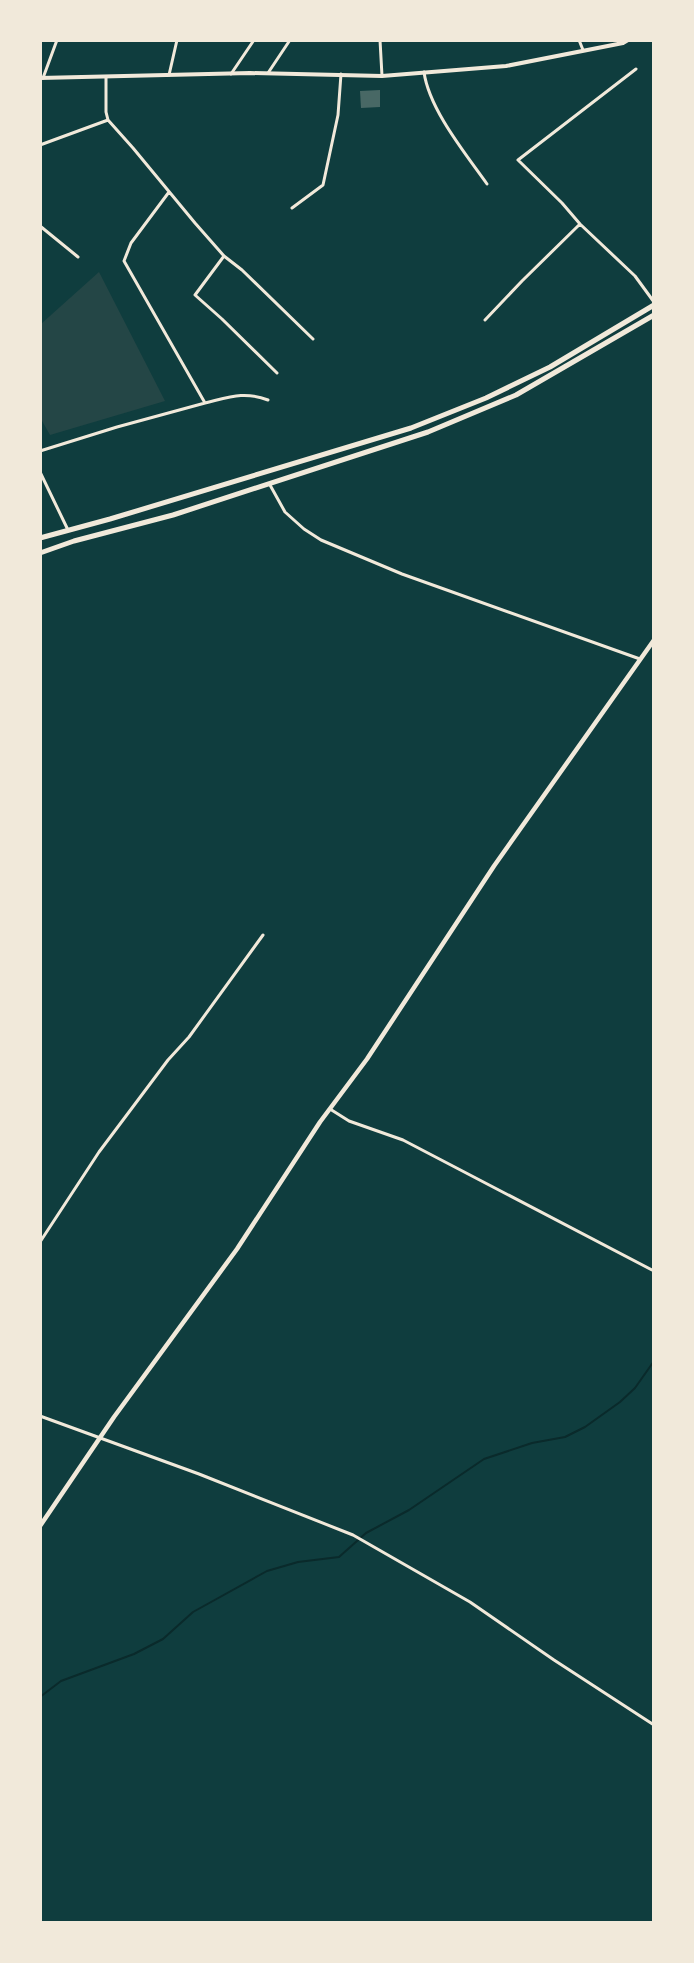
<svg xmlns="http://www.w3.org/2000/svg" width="694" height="1963" viewBox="0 0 694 1963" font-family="'Fira Sans Condensed',sans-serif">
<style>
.green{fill:#244646}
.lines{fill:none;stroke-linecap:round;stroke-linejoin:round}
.stream{stroke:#0a2a2b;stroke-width:2}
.building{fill:#486865}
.minor{stroke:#f1e9da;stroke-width:3}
.tertiary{stroke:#f1e9da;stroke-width:4}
.secondary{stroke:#f1e9da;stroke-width:4.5}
.trunk{stroke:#f1e9da;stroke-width:5}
</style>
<rect width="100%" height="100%" fill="#0f3d3e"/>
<path class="green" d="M 99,272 L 165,401 L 50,435 L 41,419 L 41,324 Z"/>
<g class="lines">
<path class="stream" d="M 40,1697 L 61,1681 L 134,1654 L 163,1639 L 193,1612 L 267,1571 L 298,1562 L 339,1557 L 366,1533 L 409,1510 L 484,1459 L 532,1443 L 565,1437 L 585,1427 L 620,1402 L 635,1388 L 654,1361"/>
</g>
<path class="building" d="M 380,90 L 380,107 L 361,108 L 360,91 Z"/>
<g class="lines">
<path class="minor" d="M 380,40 L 382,76
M 579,40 L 583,50
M 636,69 L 518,160 L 562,203 L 580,224 L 635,276 L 654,302
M 424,72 C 429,109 465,153 487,184
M 268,73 L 290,40
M 231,74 L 254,40
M 169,75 L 177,40
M 106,77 L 106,112 L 108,120 L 133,148 L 195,223 L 224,256 L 242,270 L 313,339
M 43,78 L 57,40
M 40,145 L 108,120
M 292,208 L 323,185 L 338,115 L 341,74
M 40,226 L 78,257
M 224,256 L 195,295 L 222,319 L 277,373
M 485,320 L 522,281 L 580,224
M 205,403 C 230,397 244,391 268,400
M 40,451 L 117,427 L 205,403 L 124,261 L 131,243 L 169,192
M 40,472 L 68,530
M 270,485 L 285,512 L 304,529 L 321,540 L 402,574 L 640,659
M 330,1109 L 349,1121 L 403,1140 L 654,1271
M 40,1242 L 99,1152 L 168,1060 L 189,1037 L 263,935
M 40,1416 L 199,1474 L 353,1535 L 470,1602 L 554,1660 L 654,1725"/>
<path class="tertiary" d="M 40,78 L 250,73 L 382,76 L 506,66 L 623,43 L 628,40"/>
<path class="secondary" d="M 40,1526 L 114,1417 L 237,1249 L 320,1122 L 367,1059 L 494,866 L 654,640"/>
<path class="trunk" d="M 40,538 L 110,519 L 411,428 L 486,398 L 550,367 L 654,305
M 40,553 L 74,541 L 173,515 L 428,432 L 516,395 L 654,315"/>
</g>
<rect width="694" height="1963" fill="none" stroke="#f1e9da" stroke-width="84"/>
</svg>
